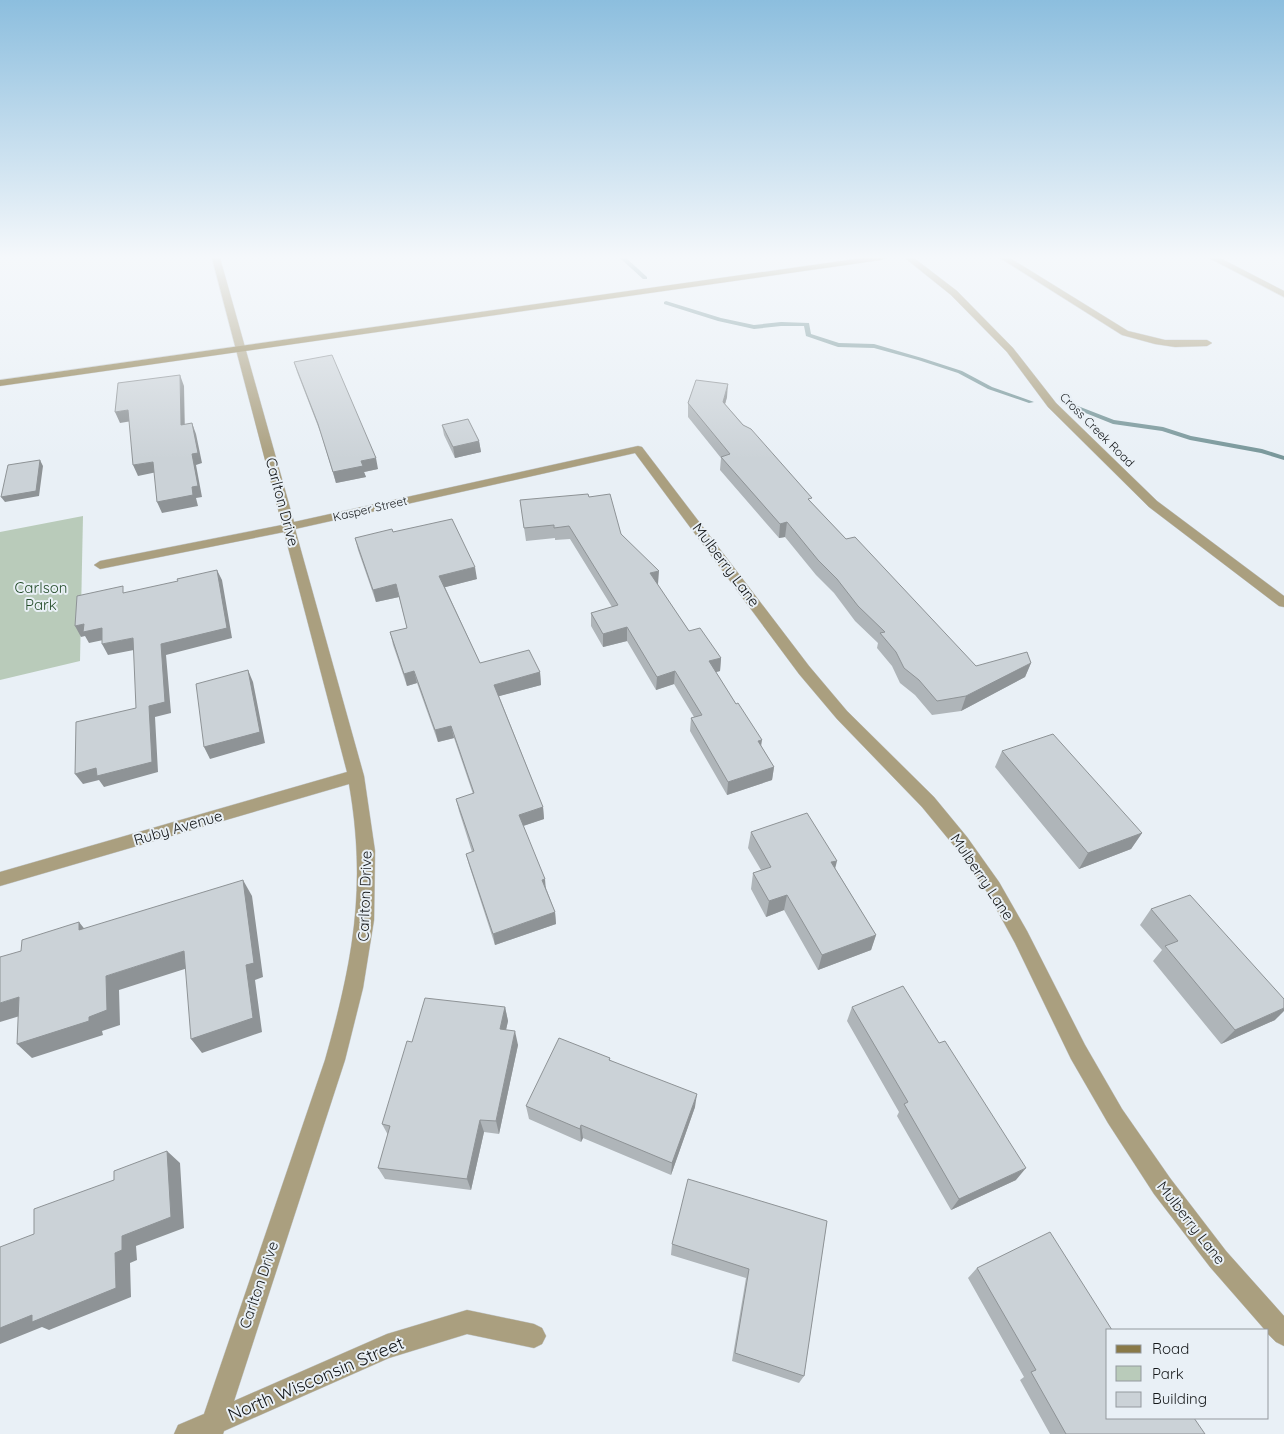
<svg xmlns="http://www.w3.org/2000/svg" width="1284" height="1434" viewBox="0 0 1284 1434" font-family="Quicksand,sans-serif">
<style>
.green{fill:#b9cbba}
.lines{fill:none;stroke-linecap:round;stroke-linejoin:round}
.stream{fill:#779699;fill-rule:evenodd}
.street-casing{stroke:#c7cdd3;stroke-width:1}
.secondary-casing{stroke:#c7cdd3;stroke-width:1}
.street{fill:#aa9f7f;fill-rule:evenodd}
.secondary{fill:#897947;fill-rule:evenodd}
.wall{fill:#afb5b9}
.shaded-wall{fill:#8e9396}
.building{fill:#cbd2d7;stroke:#8e9396}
.labels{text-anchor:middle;stroke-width:4;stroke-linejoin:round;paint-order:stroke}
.far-street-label{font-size:12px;fill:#141719;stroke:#e9f0f6}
.street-label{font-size:15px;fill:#141719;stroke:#e9f0f6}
.park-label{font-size:15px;fill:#244c29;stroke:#e9f0f6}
.near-street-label{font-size:18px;fill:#141719;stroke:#e9f0f6}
</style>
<rect width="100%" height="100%" fill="#e9f0f6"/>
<path class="green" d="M 83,516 L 80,661 L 0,680 L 0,532 Z"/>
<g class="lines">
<path class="stream" d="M 620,258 L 626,258 L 647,277 L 647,279 L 643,279 Z
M 666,301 L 721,318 L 754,325 L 781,322 L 809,323 L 811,334 L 839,343 L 874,344 L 922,358 L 962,371 L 992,387 L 1034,402 L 1029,403 L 988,389 L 958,373 L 918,360 L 874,348 L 838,347 L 806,336 L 804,326 L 781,326 L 754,329 L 718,321 L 664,304 L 664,302 Z
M 1070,403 L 1114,420 L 1163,427 L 1191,436 L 1262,449 L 1284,456 L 1284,460 L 1261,453 L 1190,440 L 1162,431 L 1113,424 L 1068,406 L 1067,405 Z"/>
<defs>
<path id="street" d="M 212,258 L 220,258 L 294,522 L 638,446 L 642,447 L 809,666 L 847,711 L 934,797 L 967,837 L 999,882 L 1027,931 L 1085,1045 L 1122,1109 L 1170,1178 L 1226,1251 L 1284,1316 L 1284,1346 L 1276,1342 L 1268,1334 L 1268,1330 L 1265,1330 L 1210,1267 L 1154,1194 L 1108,1123 L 1071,1059 L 1015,943 L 987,892 L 955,847 L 922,807 L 837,719 L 799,674 L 635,453 L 295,529 L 364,776 L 375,851 L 374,920 L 363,988 L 345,1060 L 234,1401 L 387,1334 L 467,1310 L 534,1324 L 542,1328 L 546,1336 L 542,1344 L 534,1348 L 467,1334 L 389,1358 L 224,1431 L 223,1434 L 174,1434 L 178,1425 L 204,1414 L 325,1060 C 353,961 367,887 349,784 L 0,886 L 0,872 L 347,772 L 284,532 L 100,569 L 94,565 L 100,561 L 282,525 Z
M 905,258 L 914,258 L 957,291 L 1013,348 L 1056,403 L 1157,501 L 1284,596 L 1284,607 L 1279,606 L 1149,507 L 1048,407 L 1007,352 L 951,295 Z
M 1000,258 L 1010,258 L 1128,331 L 1165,340 L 1207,340 L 1212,343 L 1207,346 L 1175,347 L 1155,344 L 1122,335 Z
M 1209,258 L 1220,258 L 1284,291 L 1284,297 Z"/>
<path id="secondary" d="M 862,258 L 885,258 L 881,260 L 0,386 L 0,380 Z"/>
</defs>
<use href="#street" class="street-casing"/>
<use href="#secondary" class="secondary-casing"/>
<use href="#street" class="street"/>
<use href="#secondary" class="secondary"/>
</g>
<path class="wall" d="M 294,362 L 378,469 L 364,472 L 366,477 L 336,483 L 321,434 L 297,372 Z
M 727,397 L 725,404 L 811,502 L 846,539 L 976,666 L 1031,663 L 1025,677 L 961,711 L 932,715 L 915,695 L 900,683 L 892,666 L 877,648 L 878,643 L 855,621 L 834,593 L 816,575 L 785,537 L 779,538 L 720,470 L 721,458 L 688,417 L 688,403 Z
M 442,425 L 479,441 L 481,452 L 455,458 L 444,435 Z
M 589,497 L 621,534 L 658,584 L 657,584 L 689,631 L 721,658 L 720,671 L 716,672 L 774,767 L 772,780 L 727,795 L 690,731 L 691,718 L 694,717 L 674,684 L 656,690 L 627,641 L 603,647 L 591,626 L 591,613 L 612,607 L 570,539 L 555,540 L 555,538 L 526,541 L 520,500 Z
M 393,532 L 477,579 L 445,587 L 480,663 L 540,672 L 541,685 L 499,696 L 543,807 L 544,819 L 523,826 L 555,912 L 556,924 L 495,945 L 469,865 L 466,854 L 472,852 L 459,811 L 456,799 L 473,794 L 454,738 L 438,742 L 417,683 L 407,686 L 393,645 L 390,632 L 407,628 L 399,597 L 376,602 L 358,550 L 355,538 Z
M 1002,751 L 1142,833 L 1131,849 L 1079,869 L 995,767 Z
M 751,832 L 835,868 L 876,935 L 871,950 L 818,970 L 784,910 L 766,917 L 751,889 L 753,873 L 761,870 L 748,848 Z
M 1151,909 L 1275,1020 L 1221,1044 L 1153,961 L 1162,950 L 1140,925 Z
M 505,1007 L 508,1021 L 506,1030 L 518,1045 L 499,1134 L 484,1132 L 471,1190 L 385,1179 L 378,1168 L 388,1135 L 382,1124 L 412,1042 Z
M 852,1007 L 939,1043 L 1016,1180 L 951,1210 L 897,1116 L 899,1112 L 847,1021 Z
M 610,1058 L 610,1060 L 695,1107 L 671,1175 L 583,1138 L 581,1142 L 529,1119 L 526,1106 Z
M 827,1221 L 804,1376 L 799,1383 L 732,1361 L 746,1278 L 671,1255 L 672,1244 Z
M 977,1268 L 1108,1418 L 1205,1434 L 1050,1434 L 1020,1380 L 1024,1377 L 968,1278 Z"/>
<path class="shaded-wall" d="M 180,375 L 184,386 L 185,436 L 181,425 Z
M 728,384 L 727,397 L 722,415 L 723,402 Z
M 128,410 L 132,421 L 120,423 L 115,412 Z
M 192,423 L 196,434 L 202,463 L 196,465 L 202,497 L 196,498 L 198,506 L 162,513 L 157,502 L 192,487 Z
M 479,441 L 481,452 L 455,458 L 453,447 Z
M 376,458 L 378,469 L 364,472 L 366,477 L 336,483 L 333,472 L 361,461 Z
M 40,460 L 43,466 L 39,496 L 5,502 L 1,497 Z
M 153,462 L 157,472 L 138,476 L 133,465 Z
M 787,522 L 785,537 L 779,538 L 780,524 Z
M 475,567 L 477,579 L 442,588 L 439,576 Z
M 217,570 L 222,580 L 232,638 L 166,655 L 171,713 L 155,717 L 158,772 L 104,787 L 99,780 L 83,784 L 75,774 L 149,706 L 161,644 Z
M 659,571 L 658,584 L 650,586 L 650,573 Z
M 396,584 L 399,597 L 376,602 L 373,590 Z
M 84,624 L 102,628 L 108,639 L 89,643 L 85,636 L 81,637 L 75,626 Z
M 627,627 L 627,641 L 603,647 L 603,634 Z
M 133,638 L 139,649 L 108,655 L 102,644 Z
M 721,658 L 720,671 L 708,674 L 709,661 Z
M 1031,663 L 1025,677 L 961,711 L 966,696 Z
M 248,670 L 253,682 L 265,743 L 210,759 L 204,747 Z
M 414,671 L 417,683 L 407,686 L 404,674 Z
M 675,671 L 674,684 L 656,690 L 657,677 Z
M 540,672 L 541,685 L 496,697 L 494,685 Z
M 451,726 L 454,738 L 438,742 L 435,730 Z
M 762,740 L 760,753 L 758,741 Z
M 774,767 L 772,780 L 727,795 L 728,782 Z
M 543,807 L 544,819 L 520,827 L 519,815 Z
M 1142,833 L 1131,849 L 1079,869 L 1088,853 Z
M 837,861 L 833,877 L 831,862 Z
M 545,879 L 546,891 L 542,880 Z
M 243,880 L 252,896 L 263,977 L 255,980 L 262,1032 L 202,1053 L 191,1039 L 246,965 Z
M 787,895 L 784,910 L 766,917 L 769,901 Z
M 555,912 L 556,924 L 495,945 L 493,934 Z
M 79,922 L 91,937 L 79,930 Z
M 876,935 L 871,950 L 818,970 L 822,955 Z
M 184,951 L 194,966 L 119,990 L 120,1025 L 102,1031 L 103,1035 L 32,1058 L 17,1044 L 89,1017 L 106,976 Z
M 19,997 L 33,1012 L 0,1022 L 0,1003 Z
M 505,1007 L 508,1021 L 503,1043 L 500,1029 Z
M 1284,1008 L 1284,1011 L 1275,1020 L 1221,1044 L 1235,1030 Z
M 515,1031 L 518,1045 L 499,1134 L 496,1121 Z
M 697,1094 L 695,1107 L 671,1175 L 672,1163 Z
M 480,1120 L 484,1132 L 471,1190 L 467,1179 Z
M 581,1125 L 583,1138 L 581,1142 L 580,1129 Z
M 167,1151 L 180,1163 L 184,1228 L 136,1246 L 137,1260 L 130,1263 L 131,1297 L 49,1330 L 42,1327 L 0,1344 L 0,1328 L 115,1253 L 122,1236 Z
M 1026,1168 L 1016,1180 L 951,1210 L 959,1199 Z"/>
<path class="building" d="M 332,355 L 376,458 L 361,461 L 363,466 L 333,472 L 318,424 L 294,362 Z
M 180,375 L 181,425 L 192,423 L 198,453 L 192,454 L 198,486 L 192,487 L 193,495 L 157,502 L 153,462 L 133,465 L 128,410 L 115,412 L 118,383 Z
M 696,380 L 728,384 L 723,402 L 743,425 L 751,429 L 812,498 L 808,499 L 846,539 L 855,537 L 976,666 L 1027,652 L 1031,663 L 966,696 L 937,701 L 919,680 L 904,668 L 896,652 L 880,633 L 885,632 L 858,606 L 837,579 L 818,560 L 787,522 L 780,524 L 721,457 L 730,454 L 688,403 Z
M 468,419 L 479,441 L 453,447 L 442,425 Z
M 40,460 L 36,491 L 1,497 L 8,465 Z
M 588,494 L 589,497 L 610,494 L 621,534 L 659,571 L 650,573 L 689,631 L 700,628 L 721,658 L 709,661 L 736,704 L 738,703 L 762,740 L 758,741 L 774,767 L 728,782 L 691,718 L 702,715 L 675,671 L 657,677 L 627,627 L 603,634 L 591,613 L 618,605 L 569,526 L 554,528 L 554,525 L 524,528 L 520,500 Z
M 452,519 L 475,567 L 439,576 L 480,663 L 529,650 L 540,672 L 494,685 L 543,807 L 519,815 L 545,879 L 542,880 L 555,912 L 493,934 L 466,854 L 474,851 L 456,799 L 474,793 L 451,726 L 435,730 L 414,671 L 404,674 L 390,632 L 407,628 L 396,584 L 373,590 L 355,538 L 392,529 L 393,532 Z
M 217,570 L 227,628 L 161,644 L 165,702 L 149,706 L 152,762 L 97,776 L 96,768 L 75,774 L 76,722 L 136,708 L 133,638 L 102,644 L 102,628 L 83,632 L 84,624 L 75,626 L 77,596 L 123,586 L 123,593 L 178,581 L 177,579 Z
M 248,670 L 260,732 L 204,747 L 196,684 Z
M 1053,734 L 1142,833 L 1088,853 L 1002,751 Z
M 807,813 L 837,861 L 831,862 L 876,935 L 822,955 L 787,895 L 769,901 L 753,873 L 771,867 L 751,832 Z
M 243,880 L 254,963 L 246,965 L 253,1018 L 191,1039 L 184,951 L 106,976 L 107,1010 L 89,1017 L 89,1021 L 17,1044 L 19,997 L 0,1003 L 0,957 L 21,951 L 22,940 L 79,922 L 79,930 Z
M 1190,895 L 1284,999 L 1284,1008 L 1235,1030 L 1165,946 L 1178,941 L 1151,909 Z
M 903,986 L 939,1043 L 945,1041 L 1026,1168 L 959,1199 L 904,1104 L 908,1102 L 852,1007 Z
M 425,998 L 505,1007 L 500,1029 L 515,1031 L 496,1121 L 480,1120 L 467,1179 L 378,1168 L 390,1126 L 382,1124 L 407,1041 L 412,1042 Z
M 559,1038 L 610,1058 L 609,1060 L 697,1094 L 672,1163 L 581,1125 L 580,1129 L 526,1106 Z
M 167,1151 L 171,1217 L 122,1236 L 122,1250 L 115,1253 L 116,1288 L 32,1322 L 32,1315 L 0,1328 L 0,1247 L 34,1234 L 34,1209 L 114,1180 L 114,1171 Z
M 688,1179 L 827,1221 L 804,1376 L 735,1353 L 749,1269 L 672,1244 Z
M 1050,1232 L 1112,1330 L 1108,1330 L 1108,1418 L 1194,1418 L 1205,1434 L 1066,1434 L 1031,1372 L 1036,1370 L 977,1268 Z"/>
<linearGradient id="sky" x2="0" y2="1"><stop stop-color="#8cbede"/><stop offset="0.56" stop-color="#f5f8fb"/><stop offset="1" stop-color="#f5f8fb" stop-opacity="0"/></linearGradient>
<rect width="1284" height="459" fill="url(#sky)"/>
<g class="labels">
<g class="far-street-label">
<text transform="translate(1097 430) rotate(45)" y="4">Cross Creek Road</text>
<text transform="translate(370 509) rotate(-13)" y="4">Kasper Street</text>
</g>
<g class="street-label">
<text transform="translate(282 502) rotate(75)" y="5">Carlton Drive</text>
<text transform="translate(726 565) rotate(53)" y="5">Mulberry Lane</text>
<text transform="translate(178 828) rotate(-16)" y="5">Ruby Avenue</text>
<text transform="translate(982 877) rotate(56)" y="5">Mulberry Lane</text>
<text transform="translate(365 896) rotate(-88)" y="5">Carlton Drive</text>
<text transform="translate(1191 1223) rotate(52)" y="5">Mulberry Lane</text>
<text transform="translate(259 1285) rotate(-71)" y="5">Carlton Drive</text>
</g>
<g class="park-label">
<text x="41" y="593">Carlson<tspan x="41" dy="17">Park</tspan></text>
</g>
<g class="near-street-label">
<text transform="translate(316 1379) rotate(-23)" y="6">North Wisconsin Street</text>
</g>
</g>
<rect x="1106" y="1329" width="162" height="90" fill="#e9f0f6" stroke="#94999e"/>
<rect x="1116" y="1345" width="25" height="8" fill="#897947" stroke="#94999e"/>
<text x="1152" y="1354" font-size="15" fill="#141719">Road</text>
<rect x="1116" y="1366" width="25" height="15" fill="#b9cbba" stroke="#94999e"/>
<text x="1152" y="1379" font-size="15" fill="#141719">Park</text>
<rect x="1116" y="1392" width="25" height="15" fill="#cbd2d7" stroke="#94999e"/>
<text x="1152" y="1404" font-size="15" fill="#141719">Building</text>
</svg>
